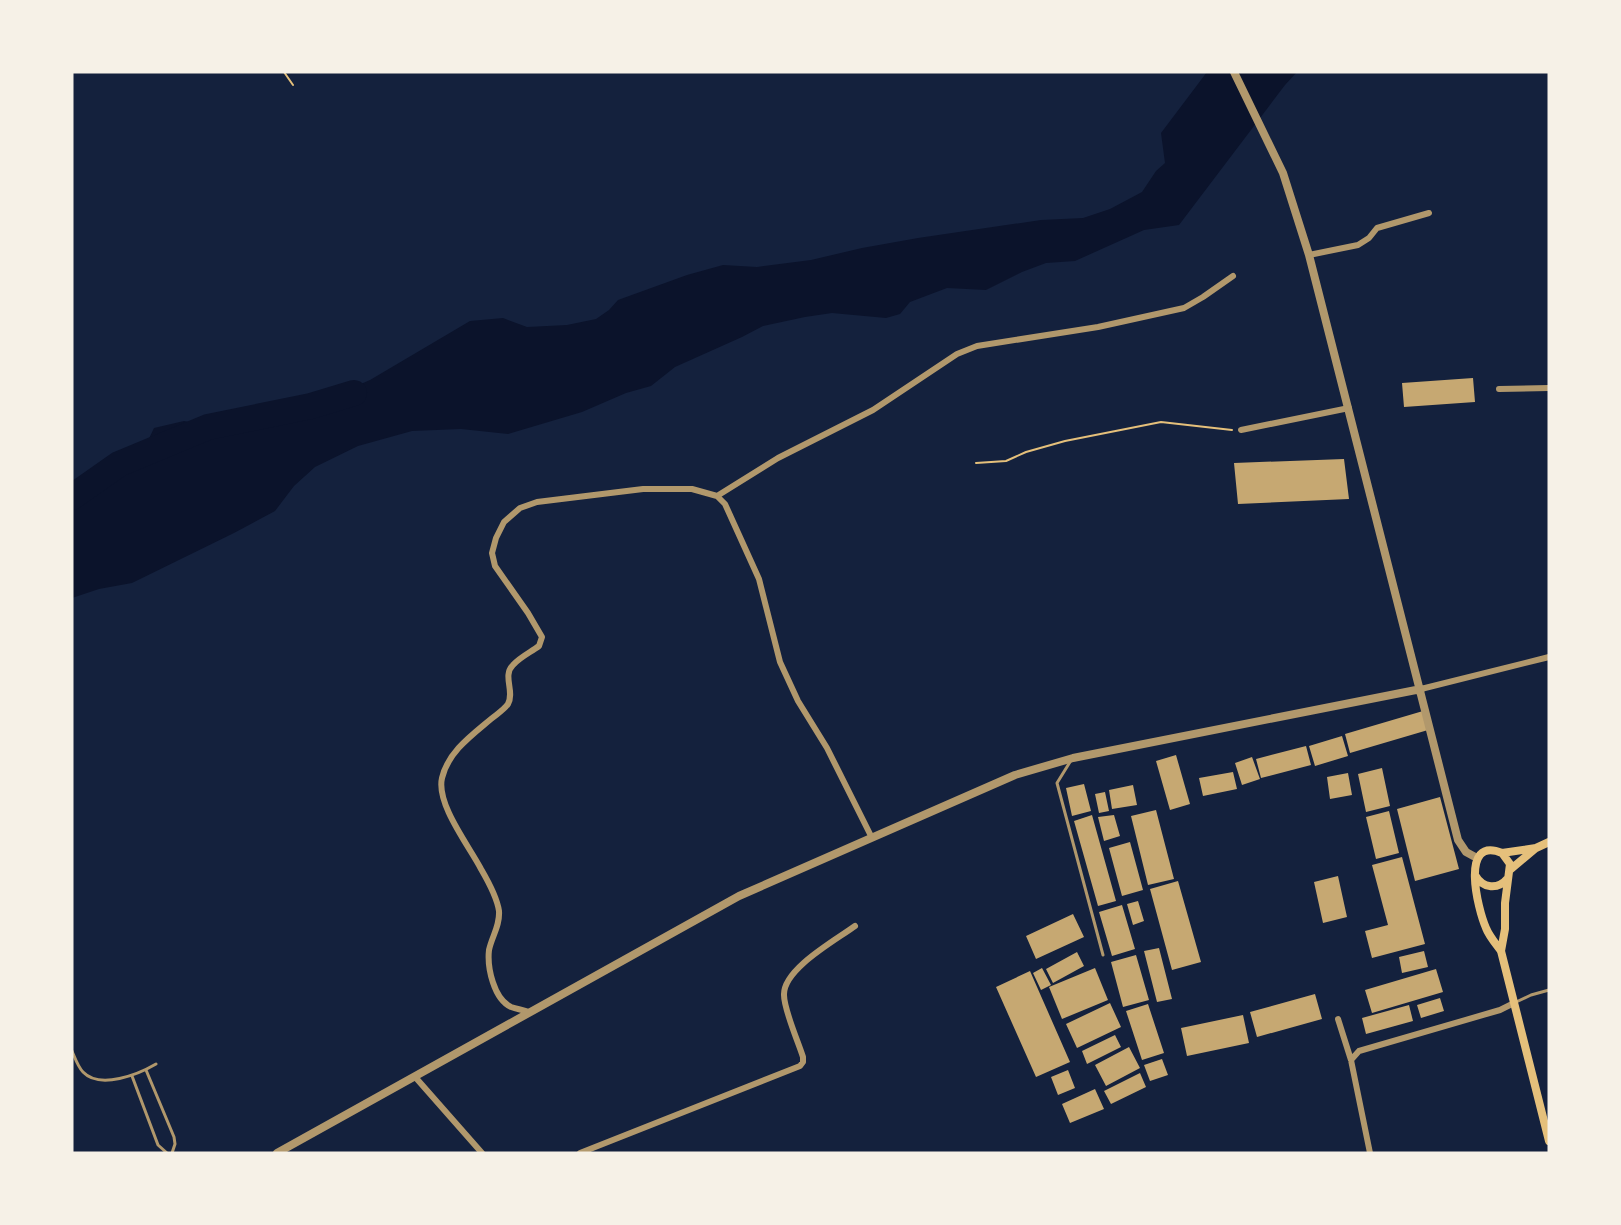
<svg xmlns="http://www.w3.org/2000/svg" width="1621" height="1225" viewBox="0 0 1621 1225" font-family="Signika,sans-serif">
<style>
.water{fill:#0b132b}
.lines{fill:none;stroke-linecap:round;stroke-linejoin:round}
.river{stroke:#0b132b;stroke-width:26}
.building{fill:#c6a872}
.path{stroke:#e5c07b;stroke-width:2}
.service{stroke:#b1986c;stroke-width:3}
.minor{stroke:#b1986c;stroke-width:6}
.tertiary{stroke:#b1986c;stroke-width:8}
.secondary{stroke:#e5c07b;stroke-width:8}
</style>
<rect width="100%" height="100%" fill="#14213d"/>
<path class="water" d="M 1207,72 L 1297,72 L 1285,85 L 1179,225 L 1144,230 L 1075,261 L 1046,263 L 1022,272 L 986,290 L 947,288 L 910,302 L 900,314 L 886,318 L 832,313 L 805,317 L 763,326 L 742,337 L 675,367 L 651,386 L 626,393 L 582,412 L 508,434 L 461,429 L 412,431 L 358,446 L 315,467 L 294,486 L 275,511 L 234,533 L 132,583 L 99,589 L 72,598 L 72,507 L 136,466 L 154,428 L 184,421 L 220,428 L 261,412 L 280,410 L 297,412 L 370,380 L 470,321 L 503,318 L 527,327 L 567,325 L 596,319 L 609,310 L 618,300 L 687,275 L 723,265 L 757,267 L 811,260 L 862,248 L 918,238 L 1041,220 L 1083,218 L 1110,209 L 1142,192 L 1156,171 L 1165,163 L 1161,133 Z"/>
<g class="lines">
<path class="river" d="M 72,497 L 119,464 L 208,427 L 311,406 L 354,393"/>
</g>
<path class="building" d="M 1473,378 L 1475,402 L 1404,407 L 1402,383 Z
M 1344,459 L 1349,499 L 1238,504 L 1234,463 Z
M 1423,711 L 1428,730 L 1350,753 L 1345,734 Z
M 1342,736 L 1348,756 L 1315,766 L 1309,746 Z
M 1306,746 L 1311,765 L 1261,778 L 1256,759 Z
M 1176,755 L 1190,804 L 1170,810 L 1156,761 Z
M 1252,757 L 1260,779 L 1242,785 L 1235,763 Z
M 1382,768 L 1390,806 L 1366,812 L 1358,774 Z
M 1233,772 L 1237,789 L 1203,796 L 1199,778 Z
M 1348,773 L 1352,795 L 1330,799 L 1327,777 Z
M 1084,784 L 1091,811 L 1072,816 L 1066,788 Z
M 1133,785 L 1137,805 L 1112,809 L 1109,790 Z
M 1105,792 L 1109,811 L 1099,813 L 1095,794 Z
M 1440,797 L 1459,869 L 1415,881 L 1397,809 Z
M 1156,810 L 1174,879 L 1148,885 L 1131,816 Z
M 1389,811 L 1399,853 L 1376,859 L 1366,817 Z
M 1092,815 L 1116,901 L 1098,906 L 1074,821 Z
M 1114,815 L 1120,836 L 1104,841 L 1098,817 Z
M 1130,842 L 1143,890 L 1122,896 L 1109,848 Z
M 1402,857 L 1425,944 L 1372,958 L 1365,931 L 1388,925 L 1372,865 Z
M 1338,876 L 1347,917 L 1323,923 L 1314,882 Z
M 1178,881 L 1201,962 L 1172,970 L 1150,889 Z
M 1138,901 L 1144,921 L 1133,925 L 1127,904 Z
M 1122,905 L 1135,949 L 1112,956 L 1099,912 Z
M 1073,914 L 1084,937 L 1036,959 L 1026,936 Z
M 1159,948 L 1172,999 L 1157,1002 L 1144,951 Z
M 1424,951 L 1428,967 L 1402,973 L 1399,957 Z
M 1077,952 L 1084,966 L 1053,983 L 1046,969 Z
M 1136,955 L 1149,1000 L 1123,1007 L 1111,962 Z
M 1042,968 L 1051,985 L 1041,990 L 1033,973 Z
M 1095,968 L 1108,1000 L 1062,1019 L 1049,987 Z
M 1436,969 L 1443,992 L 1372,1013 L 1365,990 Z
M 1030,971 L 1070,1062 L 1036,1077 L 996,987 Z
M 1315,994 L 1322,1019 L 1257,1037 L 1250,1012 Z
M 1440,998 L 1444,1011 L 1421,1018 L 1417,1005 Z
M 1110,1003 L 1121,1027 L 1077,1048 L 1066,1024 Z
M 1148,1004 L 1164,1053 L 1142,1060 L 1126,1011 Z
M 1409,1005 L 1413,1021 L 1366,1034 L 1362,1018 Z
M 1243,1015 L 1249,1043 L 1187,1056 L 1181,1028 Z
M 1115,1035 L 1121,1047 L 1087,1064 L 1082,1051 Z
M 1129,1047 L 1140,1068 L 1106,1086 L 1095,1065 Z
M 1162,1059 L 1168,1075 L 1150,1081 L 1144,1065 Z
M 1068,1070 L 1075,1088 L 1058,1095 L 1051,1077 Z
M 1140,1073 L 1146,1087 L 1111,1104 L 1104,1091 Z
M 1095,1089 L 1104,1109 L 1070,1123 L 1062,1104 Z"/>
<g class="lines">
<path class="path" d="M 284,72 L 293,85
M 976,463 L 1006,461 L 1026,452 L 1065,441 L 1161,422 L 1232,430"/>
<path class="service" d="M 1070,762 L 1057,783 L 1103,955
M 1514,1003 L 1531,995 L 1549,990
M 72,1051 C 75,1058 78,1067 83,1072 C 100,1090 139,1074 156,1064
M 146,1070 L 174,1137 L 175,1144 L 172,1153
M 132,1076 L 158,1145 L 167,1153"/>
<path class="minor" d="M 1309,255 L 1358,245 L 1369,238 L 1377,228 L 1429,213
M 1499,389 L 1549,388
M 1241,430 L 1349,408
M 717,496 L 778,458 L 873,410 L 957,354 L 977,346 L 1098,327 L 1184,308 L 1203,297 L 1233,276
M 1421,689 L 1549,657
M 529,1012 C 523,1010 517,1009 511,1007 C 494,999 487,968 489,950 C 492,936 500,926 499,911 C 497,897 488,881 481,869 C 469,846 436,804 442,778 C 448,752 472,735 491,719 C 497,714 504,710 508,704 C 515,691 502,676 513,665 C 520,657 531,652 539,646 L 542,637 L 528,613 L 495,566 L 492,553 L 496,538 L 504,522 L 520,508 L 537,502 L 643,489 L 692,489 L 717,496 L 725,504 L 759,579 L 780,662 L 798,701 L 827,748 L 872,838
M 1338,1019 L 1351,1060 L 1370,1153
M 1351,1060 L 1359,1051 L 1500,1010 L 1514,1003
M 416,1078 L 482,1153
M 580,1153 L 800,1066 L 803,1062 L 803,1057 C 798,1041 784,1010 784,995 C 783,969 836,940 855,926"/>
<path class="tertiary" d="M 1234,72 L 1283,173 L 1309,255 L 1458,840 L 1466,852 L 1477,858
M 277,1153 L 739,896 L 1015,775 L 1073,758 L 1421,689"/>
<path class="secondary" d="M 1502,853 L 1536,848 L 1549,842
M 1511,869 L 1536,848
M 1475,875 C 1483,889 1498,890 1508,878
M 1501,951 L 1505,929 L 1505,903 L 1510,864 L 1502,853 C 1459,835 1478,910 1486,928 C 1489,936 1496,944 1501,951 L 1549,1141"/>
</g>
<rect width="1621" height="1225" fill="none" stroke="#f6f1e7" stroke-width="147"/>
</svg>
